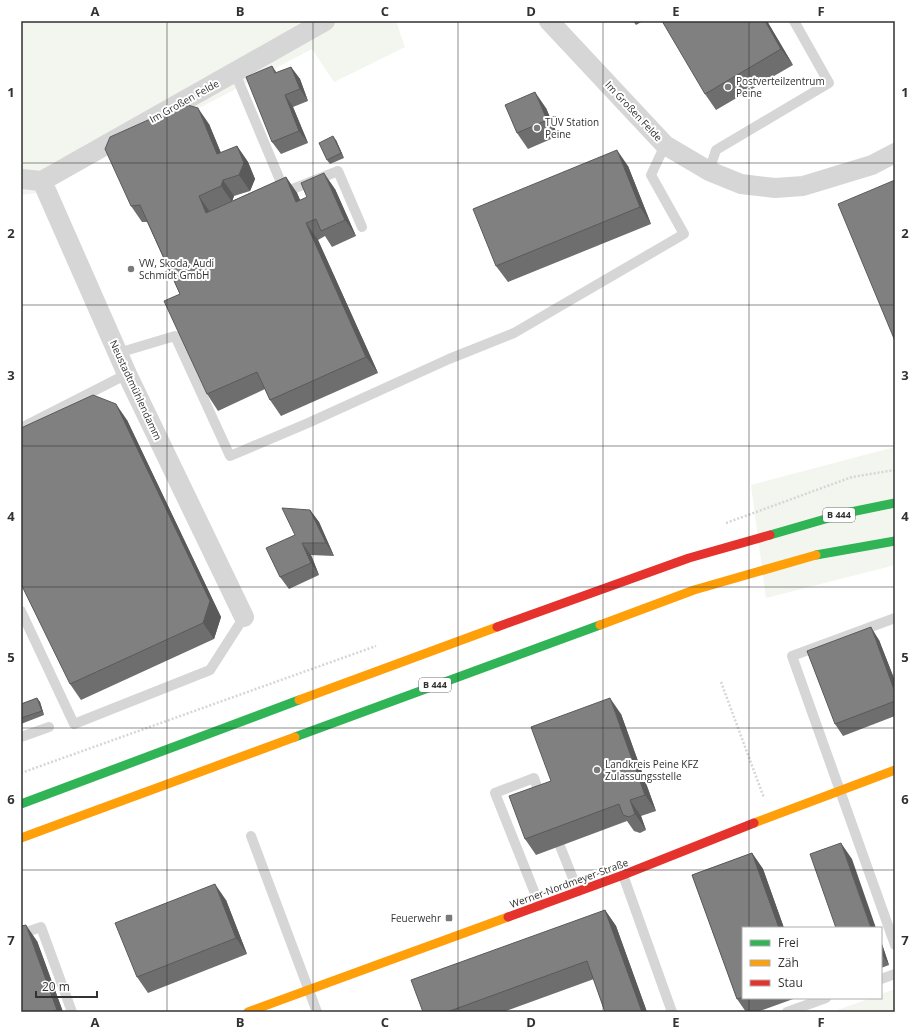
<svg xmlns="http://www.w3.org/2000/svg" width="916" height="1033" viewBox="0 0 916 1033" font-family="'Open Sans',sans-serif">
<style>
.green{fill:#f2f6ee}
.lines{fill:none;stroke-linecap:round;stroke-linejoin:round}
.path{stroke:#d6d6d6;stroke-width:2.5;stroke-dasharray:2 2;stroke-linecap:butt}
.lane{stroke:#d6d6d6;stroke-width:10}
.street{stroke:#d6d6d6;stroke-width:20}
.fast{stroke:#30b455;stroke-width:9}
.slow{stroke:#ff9f0a;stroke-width:9}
.jam{stroke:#e5322d;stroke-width:9}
.wall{fill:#6e6e6e}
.shaded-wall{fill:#5a5a5a}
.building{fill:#808080;stroke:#5a5a5a}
.grid{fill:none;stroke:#323232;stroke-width:1;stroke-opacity:0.55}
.poi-dot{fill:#7a7a7a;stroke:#fff;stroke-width:1.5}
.labels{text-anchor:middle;stroke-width:4;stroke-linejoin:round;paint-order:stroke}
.shield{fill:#fff;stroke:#707070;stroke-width:1}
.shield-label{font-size:9px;font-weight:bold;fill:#323232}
.poi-label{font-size:10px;fill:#323232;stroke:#fff;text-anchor:start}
.street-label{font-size:10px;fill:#323232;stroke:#fff}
.neatline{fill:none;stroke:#323232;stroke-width:1.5}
.grid-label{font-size:13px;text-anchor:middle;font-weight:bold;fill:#323232}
</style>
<rect width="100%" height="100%" fill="#fff"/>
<path class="green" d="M 21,21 L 396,21 L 405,47 L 334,82 L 312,49 L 37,193 L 21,195 Z
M 895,447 L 895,565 L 766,598 L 751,485 Z
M 895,989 L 895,1012 L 832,1012 L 871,998 L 881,998 L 881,994 Z"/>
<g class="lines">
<path class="path" d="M 726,523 L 852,477 L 895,470
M 721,682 L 764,798
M 21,773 L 376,646"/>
<path class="lane" d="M 235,73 L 285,192 L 338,171 L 362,227
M 709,171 L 716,150 L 829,83 L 794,21
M 118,353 L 175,336 L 230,456 L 308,423 L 449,359 L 514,333 L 684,234 L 651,175 L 665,145
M 21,428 L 127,374
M 21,611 L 74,724 L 210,670 L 244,617
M 895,618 L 792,656 L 895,945
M 21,737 L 49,727
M 251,836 L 317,1012
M 560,846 L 578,891
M 623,875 L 672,1012
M 540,906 L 495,793 L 534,778 L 541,798
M 21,934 L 41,927 L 72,1012
M 881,979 L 895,974
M 787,1012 L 826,998"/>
<path class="street" d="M 549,21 L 665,145 L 709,171 L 741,184 L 775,188 L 803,186 L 872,165 L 895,153
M 21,179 L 42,181 L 127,374 L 244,617
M 42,181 L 325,21"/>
<path class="fast" d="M 770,535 L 846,513 L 895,503
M 816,555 L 895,541
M 295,737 L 600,625
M 21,804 L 299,700"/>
<path class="slow" d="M 600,625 L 694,590 L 816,555
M 299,700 L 497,627
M 754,823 L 895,770
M 21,838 L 295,737
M 248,1012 L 508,917"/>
<path class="jam" d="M 497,627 L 689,558 L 770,535
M 508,917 L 623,875 L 754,823"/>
</g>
<path class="wall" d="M 633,21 L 643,21 L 636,25 Z
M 767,21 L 793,65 L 716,110 L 705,94 Z
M 272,66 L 277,73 L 291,67 L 300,79 L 308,101 L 293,107 L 308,143 L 281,154 L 272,142 Z
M 546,108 L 558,136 L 528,149 L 517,133 Z
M 209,124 L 221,153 L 237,146 L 248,162 L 255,179 L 250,191 L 234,196 L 232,201 L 286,177 L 297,193 L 300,200 L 335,189 L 356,236 L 332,247 L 325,236 L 318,240 L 378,373 L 281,416 L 270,400 L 265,389 L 218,411 L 207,394 L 180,294 L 147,222 L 142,222 L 131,206 Z
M 336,140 L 344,158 L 330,164 L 327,160 Z
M 628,166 L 651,224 L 508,282 L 496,266 Z
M 127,420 L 221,617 L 214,639 L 81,700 L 70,684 Z
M 310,510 L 319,522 L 334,556 L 311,555 L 319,575 L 289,589 L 280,577 L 295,535 Z
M 879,640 L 895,681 L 895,716 L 843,736 L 835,724 Z
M 37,698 L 40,702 L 44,715 L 21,724 L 21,704 Z
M 621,714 L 656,811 L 641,816 L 646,830 L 640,833 L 634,831 L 627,821 L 536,855 L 525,839 L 551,781 Z
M 752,853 L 763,869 L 784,928 L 743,928 L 743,998 L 796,998 L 757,1012 L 746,1012 L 737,999 L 692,875 Z
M 226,900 L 247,954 L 148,993 L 137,977 Z
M 605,910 L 616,926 L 647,1012 L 605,1012 L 594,979 L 503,1012 L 423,1012 Z
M 37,941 L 63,1012 L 21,1012 Z
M 881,941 L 889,965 L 881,968 Z"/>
<path class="shaded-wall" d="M 765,21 L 767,21 L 793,65 L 781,49 Z
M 291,67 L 300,79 L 308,101 L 300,89 Z
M 535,92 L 546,108 L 558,136 L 547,120 Z
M 285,95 L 293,107 L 308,143 L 299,131 Z
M 198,108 L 209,124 L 228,170 L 217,154 Z
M 333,136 L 336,140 L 344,158 L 341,153 Z
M 237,146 L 248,162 L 255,179 L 250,191 L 239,175 Z
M 617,150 L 628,166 L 651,224 L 640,207 Z
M 324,173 L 335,189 L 356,236 L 345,220 Z
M 286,177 L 297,193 L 308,218 L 296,202 Z
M 223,180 L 234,196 L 232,202 L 221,186 Z
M 199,196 L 210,212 L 206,213 Z
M 306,223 L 318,240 L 378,373 L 366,357 Z
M 116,404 L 127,420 L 221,617 L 214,639 L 203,623 Z
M 310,510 L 319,522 L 334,556 L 326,543 Z
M 302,543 L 311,555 L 319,575 L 311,563 Z
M 871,627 L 879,640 L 895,681 L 895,692 Z
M 37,698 L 40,702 L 44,715 L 42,711 Z
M 610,698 L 621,714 L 656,811 L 645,795 Z
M 630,800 L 641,816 L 646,830 L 635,814 Z
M 841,843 L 852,859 L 876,928 L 871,928 Z
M 752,853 L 763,869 L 784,928 L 779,928 Z
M 215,884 L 226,900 L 247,954 L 236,938 Z
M 605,910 L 616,926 L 647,1012 L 642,1012 Z
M 26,925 L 37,941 L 63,1012 L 58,1012 L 57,1010 Z
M 881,941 L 889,965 L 881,953 Z"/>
<path class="building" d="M 662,21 L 765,21 L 781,49 L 705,94 Z
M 272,66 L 275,73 L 291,67 L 300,89 L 285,95 L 299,131 L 272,142 L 246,77 Z
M 535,92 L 547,120 L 517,133 L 505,105 Z
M 184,104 L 198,108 L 217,154 L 237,146 L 244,163 L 239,175 L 223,180 L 221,186 L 199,196 L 206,213 L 286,177 L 296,202 L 307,197 L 301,183 L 324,173 L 345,220 L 321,231 L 316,219 L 306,223 L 366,357 L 270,400 L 257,372 L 207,394 L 164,301 L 180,294 L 140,205 L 131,206 L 105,149 L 110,137 Z
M 333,136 L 341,153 L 327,160 L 319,143 Z
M 617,150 L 640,207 L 496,266 L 473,209 Z
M 895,180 L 895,341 L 838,204 Z
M 93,395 L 116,404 L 210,601 L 203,623 L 70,684 L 21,584 L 21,428 Z
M 282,508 L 310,510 L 326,543 L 302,543 L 311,563 L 280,577 L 266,548 L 295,535 Z
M 871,627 L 895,692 L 895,701 L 835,724 L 807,651 Z
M 37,698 L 42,711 L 21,718 L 21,704 Z
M 610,698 L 645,795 L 630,800 L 635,814 L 629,817 L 623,815 L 619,804 L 525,839 L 509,796 L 551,781 L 531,727 Z
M 841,843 L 871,928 L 835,928 L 836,928 L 810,854 Z
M 752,853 L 779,928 L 743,928 L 743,997 L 737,999 L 692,875 Z
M 215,884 L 236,938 L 137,977 L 115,923 Z
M 605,910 L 642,1012 L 605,1012 L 587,961 L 447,1012 L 423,1012 L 411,980 Z
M 26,925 L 57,1010 L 48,1012 L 21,1012 L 21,926 Z"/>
<path class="grid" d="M 167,21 L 167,1012M 313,21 L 313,1012M 458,21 L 458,1012M 603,21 L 603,1012M 749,21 L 749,928M 21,163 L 895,163M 21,305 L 895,305M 21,446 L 895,446M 21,587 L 895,587M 21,728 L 895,728M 21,870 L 895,870M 749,998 L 749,1012"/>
<g class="poi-dot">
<circle cx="728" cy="87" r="4"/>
<circle cx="537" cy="128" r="4"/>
<circle cx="131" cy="269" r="4"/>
<circle cx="597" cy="770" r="4"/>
<rect x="445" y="914" width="8" height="8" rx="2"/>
</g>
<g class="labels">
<g class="shield">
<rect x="823" y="508" width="32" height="14" rx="3"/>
<rect x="419" y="678" width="32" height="14" rx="3"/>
</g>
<g class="shield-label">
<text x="839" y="518">B 444</text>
<text x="435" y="688">B 444</text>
</g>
<g class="poi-label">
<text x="736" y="85">Postverteilzentrum<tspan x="736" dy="12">Peine</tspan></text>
<text x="545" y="126">TÜV Station<tspan x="545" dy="12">Peine</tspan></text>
<text x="139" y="267">VW, Skoda, Audi<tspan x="139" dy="12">Schmidt GmbH</tspan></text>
<text x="605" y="768">Landkreis Peine KFZ<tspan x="605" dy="12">Zulassungsstelle</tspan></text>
<text x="441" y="922" text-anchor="end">Feuerwehr</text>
</g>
<g class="street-label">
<text transform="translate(184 101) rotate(-29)" y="4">Im Großen Felde</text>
<text transform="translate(634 111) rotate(47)" y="4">Im Großen Felde</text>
<text transform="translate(136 390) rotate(65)" y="4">Neustadtmühlendamm</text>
<text transform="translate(569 883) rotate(-20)" y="4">Werner-Nordmeyer-Straße</text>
</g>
</g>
<rect width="916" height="1033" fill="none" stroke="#ffffff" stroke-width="44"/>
<rect x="742" y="927" width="140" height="72" fill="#ffffff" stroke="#adadad"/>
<rect x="750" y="940" width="20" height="6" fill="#30b455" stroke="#adadad"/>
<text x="778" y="947" font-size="12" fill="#323232">Frei</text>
<rect x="750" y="960" width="20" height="6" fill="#ff9f0a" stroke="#adadad"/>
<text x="778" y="967" font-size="12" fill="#323232">Zäh</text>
<rect x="750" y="980" width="20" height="6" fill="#e5322d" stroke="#adadad"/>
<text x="778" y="987" font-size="12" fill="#323232">Stau</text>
<path d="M36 991v6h61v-6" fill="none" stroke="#323232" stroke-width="2"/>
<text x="42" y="991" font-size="12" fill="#323232" stroke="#ffffff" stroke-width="3" paint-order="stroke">20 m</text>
<rect x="22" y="22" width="872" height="989" class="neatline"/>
<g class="grid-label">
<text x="95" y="16">A</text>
<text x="240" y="16">B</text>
<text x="385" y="16">C</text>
<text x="531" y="16">D</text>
<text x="676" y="16">E</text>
<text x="821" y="16">F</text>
<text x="11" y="97">1</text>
<text x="905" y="97">1</text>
<text x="11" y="238">2</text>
<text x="905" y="238">2</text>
<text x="11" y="380">3</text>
<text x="905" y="380">3</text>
<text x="11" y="521">4</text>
<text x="905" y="521">4</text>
<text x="11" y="662">5</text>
<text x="905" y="662">5</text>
<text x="11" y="804">6</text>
<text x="905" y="804">6</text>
<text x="11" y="945">7</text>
<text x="905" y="945">7</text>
<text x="95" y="1027">A</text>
<text x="240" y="1027">B</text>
<text x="385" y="1027">C</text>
<text x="531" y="1027">D</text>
<text x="676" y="1027">E</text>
<text x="821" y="1027">F</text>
</g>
</svg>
